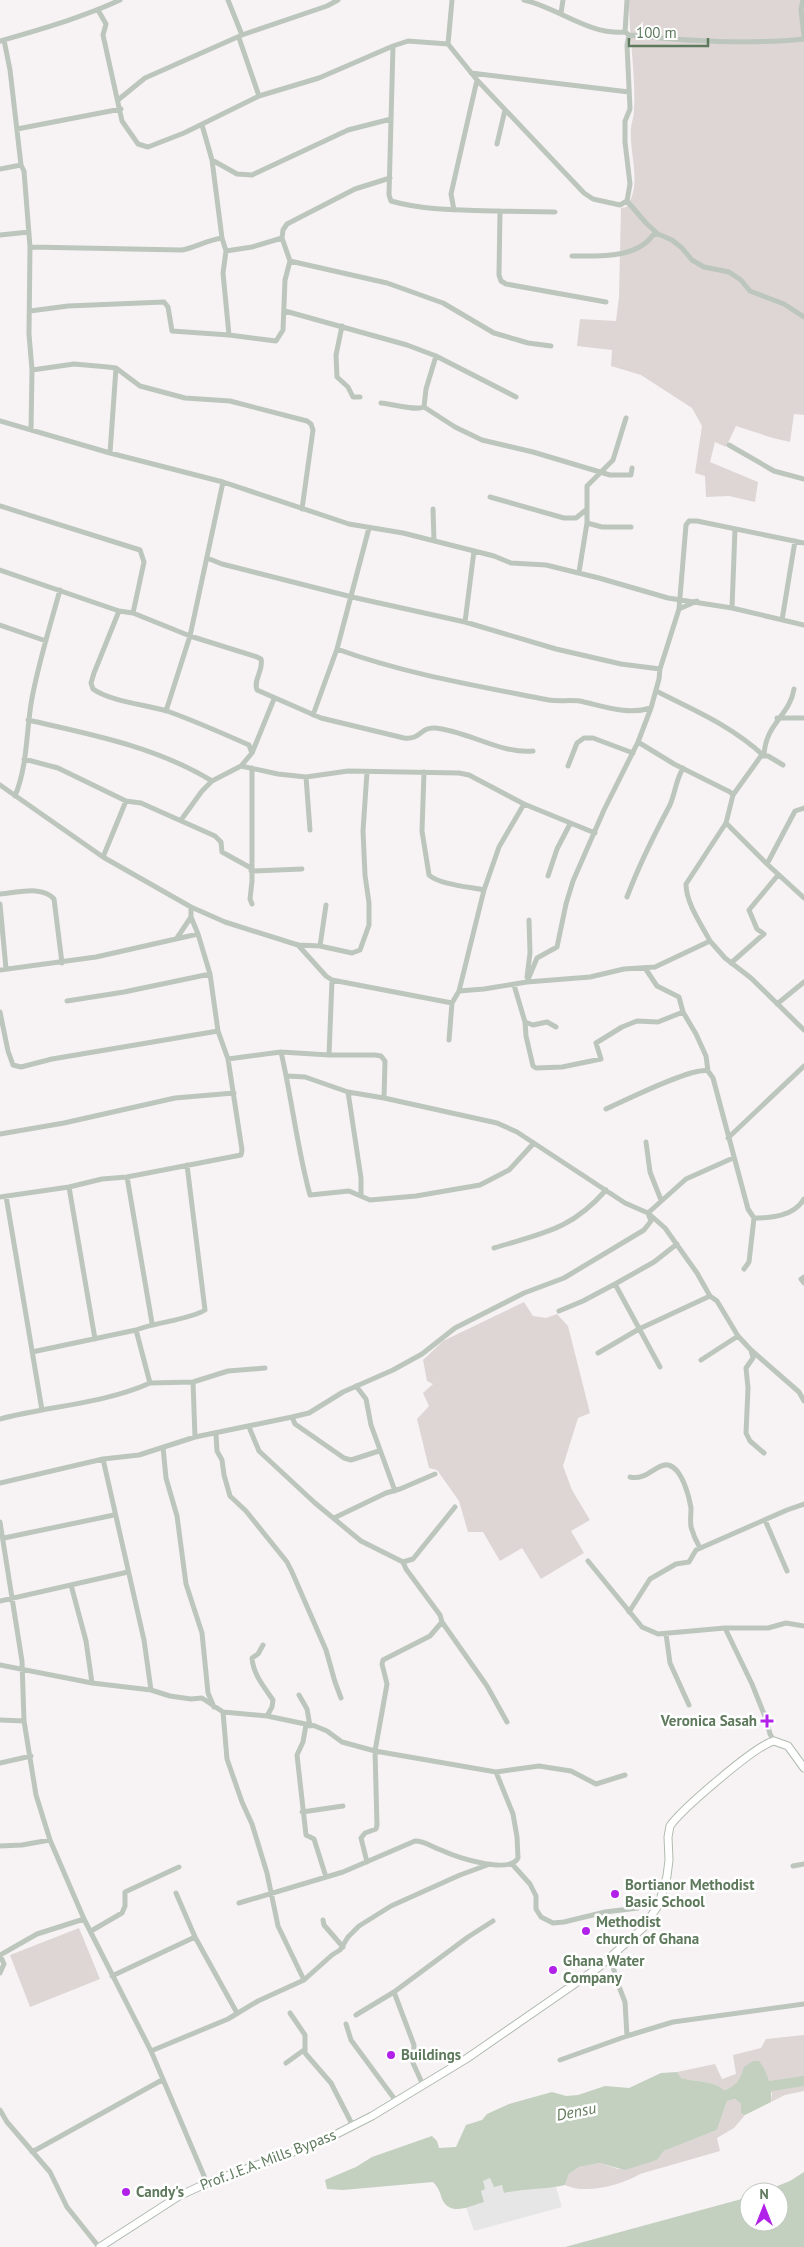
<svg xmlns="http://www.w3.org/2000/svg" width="804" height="2247" viewBox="0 0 804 2247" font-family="'PT Sans',sans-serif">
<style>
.built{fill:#e7e6e6}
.green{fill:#ded6d4}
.water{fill:#c3cfbf}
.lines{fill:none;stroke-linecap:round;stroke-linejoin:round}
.river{stroke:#c3cfbf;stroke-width:10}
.secondary-casing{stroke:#b0bbaf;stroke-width:9}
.street{stroke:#bdc6bd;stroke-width:5}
.secondary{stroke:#fff;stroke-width:7}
.poi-dot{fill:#b221e9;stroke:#fff;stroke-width:2}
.labels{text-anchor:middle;stroke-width:5;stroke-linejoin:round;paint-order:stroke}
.poi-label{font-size:15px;font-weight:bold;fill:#5e795c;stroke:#fff;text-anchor:start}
.street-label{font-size:15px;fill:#5e795c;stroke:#fff}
.water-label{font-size:16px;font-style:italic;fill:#637b5b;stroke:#fff}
</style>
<rect width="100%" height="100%" fill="#f7f3f5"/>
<path class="built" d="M 490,2178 L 502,2185 L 505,2193 L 523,2188 L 556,2187 L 562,2207 L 474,2231 L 466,2207 L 484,2202 L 481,2191 L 483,2181 Z"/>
<path class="green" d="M 629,0 L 804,0 L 804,415 L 794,414 L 790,442 L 773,438 L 736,426 L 726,447 L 715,442 L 710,462 L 758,482 L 755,502 L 729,496 L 706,497 L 705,476 L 695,473 L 702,426 L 692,408 L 641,375 L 611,366 L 612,350 L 577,346 L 580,319 L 616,321 L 619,297 L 621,208 L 626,207 C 643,185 629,155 631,129 C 631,123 634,117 634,111 C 636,74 629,37 629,0 Z
M 524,1302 L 533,1316 L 546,1318 L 557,1314 L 568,1326 L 590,1413 L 578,1418 L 563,1466 L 572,1490 L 590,1520 L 571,1531 L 584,1553 L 541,1579 L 522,1548 L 500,1561 L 483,1532 L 468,1532 L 459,1501 L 437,1470 L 429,1468 L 417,1419 L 429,1406 L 423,1393 L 433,1384 L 427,1381 L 423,1360 L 443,1341 Z
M 79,1928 L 100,1979 L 30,2007 L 10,1955 Z
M 804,2035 L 804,2091 L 785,2095 L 771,2102 L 772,2093 L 741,2078 L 734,2087 L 723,2090 C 712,2080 695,2082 680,2078 L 677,2072 L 715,2064 L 722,2079 L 736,2074 L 733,2055 L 761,2048 L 766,2039 Z
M 735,2099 L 741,2104 L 741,2112 L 745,2115 L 734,2128 L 717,2138 L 720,2151 L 640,2174 C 621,2185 586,2195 565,2185 L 569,2174 L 579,2167 L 599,2163 L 618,2169 L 657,2160 L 664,2151 L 717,2130 L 727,2101 Z"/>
<path class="water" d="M 753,2061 L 759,2061 C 768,2073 772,2087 771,2102 L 745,2115 L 741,2113 L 741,2104 L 735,2099 L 727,2101 L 717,2130 L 664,2151 L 657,2160 L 625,2170 L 599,2163 L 579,2167 L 569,2174 L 565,2185 C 545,2190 525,2188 504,2193 L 502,2185 L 494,2187 L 490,2178 L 483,2181 L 485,2189 L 481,2191 L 484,2202 C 470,2206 450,2217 442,2199 C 440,2192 438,2187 433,2182 L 343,2190 L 327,2189 L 325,2180 L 356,2167 L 372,2157 L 432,2136 L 437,2141 L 439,2148 L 456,2147 L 466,2125 L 482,2120 L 487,2114 L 509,2104 L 552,2092 L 566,2096 L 578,2095 L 605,2086 L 629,2088 L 661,2073 L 677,2072 L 681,2078 C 695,2082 712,2080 724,2090 C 737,2086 740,2080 744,2067 Z
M 804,2172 L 804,2247 L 565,2247 L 749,2197 L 749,2222 L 779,2222 L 779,2192 L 762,2192 L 790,2181 Z"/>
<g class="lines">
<path class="river" d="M 758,2088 L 804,2081"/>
<defs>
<path id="secondary" d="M 100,2247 L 179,2196 L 207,2183 L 321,2142 L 372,2116 L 466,2059 L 599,1967 L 644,1927 L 659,1904 L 667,1876 L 669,1860 L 668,1837 L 670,1826 C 682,1809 756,1745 774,1741 L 788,1746 L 804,1768"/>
</defs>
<use href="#secondary" class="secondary-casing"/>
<path class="street" d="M 228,0 L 242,35
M 452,0 L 448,44 L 477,80 L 584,193 L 593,199 L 620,205 L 627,201 L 630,184 L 625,142 L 625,121 L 630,109 L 627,45 L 629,35
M 524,0 C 559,8 588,35 625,32 L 629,35 C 686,41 747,45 804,39
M 803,0 L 801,9 L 804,37
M 98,10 L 106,24 L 103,35 L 122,121 L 138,144 L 148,147 L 184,133 L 259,96 L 319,78 L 393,46 L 408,41 L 448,44
M 561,13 L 563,0
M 625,32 L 627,0
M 239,38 L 259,96
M 4,40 L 10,70 L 21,165 L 24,171 L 30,247 L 29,334 L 32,370 L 31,430
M 0,41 C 41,29 81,18 120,0
M 393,46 L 389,195 L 391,201 C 426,211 464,210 500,211 L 499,275 L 501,281 L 506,284 L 606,302
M 471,73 L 629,92
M 118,100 L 145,78 L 242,35 L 327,6 L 338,0
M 202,125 L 212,160 L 222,238 L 226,251 L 223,273 L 229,335
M 17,129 L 121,109
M 497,144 L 505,110
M 212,160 L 237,174 L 252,175 L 348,130 L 391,119
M 0,169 L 21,165
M 627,201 L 646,223 L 658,234 L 672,240 L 682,248 L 692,260 L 704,267 L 729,272 L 741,280 L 750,291 L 784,304 L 804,317
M 454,210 L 451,194 L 477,80
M 500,211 L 555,212
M 0,235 L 29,232
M 30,247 L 182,250 C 196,247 208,240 222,238
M 226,251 L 252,247 L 282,238 L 283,230 L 287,224 L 355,189 L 390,178
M 572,256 C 598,256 636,259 653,235 L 658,234
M 290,261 L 387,283 L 443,303 L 494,333 L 528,343 L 551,346
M 30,311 L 68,306 L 164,302 L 168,307 L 172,331 L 229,335 L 276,341 L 283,330 L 285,280 L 290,261 L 282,238
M 285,311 L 407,345 L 436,356 L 516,397
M 342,326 L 336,355 L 337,377 L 348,387 L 353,397 L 360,397
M 436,356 L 426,389 L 424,407 L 455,427 L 482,440 L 533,452 L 610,475 L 631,475 L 632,468
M 32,370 L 74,364 L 108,367 L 116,368 L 140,386 L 185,398 L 230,401 L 307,421 L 311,424 L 313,430 L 302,509
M 381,403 C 393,404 415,411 424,407
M 0,421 L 110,453 L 223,482 L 349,524 L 403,533 L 494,556 L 511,563 L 546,565 L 599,578 L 668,598 L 732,608 L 804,625
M 729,445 L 774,471 L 804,479
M 110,453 L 116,368
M 490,497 L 564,518 L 576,518 L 587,509
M 0,506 L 140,550 L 144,562 L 133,613
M 433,509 L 434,541
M 587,523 L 602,527 L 631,527
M 207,558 L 222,564 L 352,597 L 465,622 L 556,649 L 621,664 L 660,669
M 0,570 L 119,611 L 133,613 L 190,636 L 257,657 L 261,659 C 264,670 253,679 257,690 L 321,718 L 404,738 C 421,740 420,727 435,728 C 468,731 500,754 533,751
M 579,572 L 587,523 L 587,486 L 613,460 L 626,418
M 732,608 L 735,529
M 679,609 L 697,601
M 119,611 L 94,673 L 91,683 L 93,689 C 109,701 148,705 167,711 C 195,721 222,733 249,745 L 252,753
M 782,620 L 795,541
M 465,622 L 474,551
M 0,625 L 46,641
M 337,649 C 405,674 478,686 549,700 C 561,702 573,699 584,702 C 606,707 628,715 651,708 L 659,679 L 660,669 L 679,609 L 686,525 L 689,521 L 697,521 L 804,543
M 656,691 C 694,710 732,726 764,756
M 166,711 L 190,636 L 223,482
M 313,715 L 337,649 L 369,528
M 777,718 L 804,718
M 28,720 C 90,734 157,747 212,781
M 638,742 L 674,764 L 730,792 L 733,795 L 726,823 L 767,864 L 804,898
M 764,756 C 765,723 790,716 794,689
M 24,759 L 58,768 L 126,801 L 141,803 L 215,836 L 221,842 L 222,852 L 251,868
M 241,766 L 278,774 L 306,777 L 348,771 L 459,773 L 469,775 L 524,804 L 595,833
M 568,766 L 577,743 L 584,738 L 593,738 L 633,753
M 252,768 L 252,881 L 250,899 L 252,904
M 424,772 L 422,831 L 429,875 C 438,884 470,887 484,890
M 306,777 L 310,830
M 0,785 L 103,857 L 191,907 L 225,922 L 298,945 L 320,946 L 352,953 L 360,950 L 369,925 L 369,903 L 365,875 L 363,831 L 367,772
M 733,795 L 761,756 L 768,756 L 783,765
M 15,796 C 28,765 26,730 32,698 C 39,661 50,626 60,590
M 181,820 L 202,791 L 212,781 L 241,766 L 252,753 L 274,699
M 103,857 L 126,801
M 767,864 L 795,811 L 804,808
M 251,871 L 302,869
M 548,876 L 557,849 L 570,824
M 0,894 C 17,893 42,885 54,899 L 62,963
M 627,897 C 639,865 654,835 670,805 C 675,793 676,780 683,768
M 0,904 L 6,969
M 177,938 L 191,917
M 710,941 C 701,924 686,903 686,884 L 726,823
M 298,945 L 326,976 L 332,980 L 452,1003
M 320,946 L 326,905
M 731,963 L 764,934 L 757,929 L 749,910 L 778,875
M 645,968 L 657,986 L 679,997 L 683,1012 L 696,1034 L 706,1056 L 708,1071 L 713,1078 L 748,1209 L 754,1218 L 749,1262 L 744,1269
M 0,970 L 96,957 L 198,934
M 527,977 L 530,953 L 529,920
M 527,982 L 537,958 L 557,947 L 566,904 L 573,881 L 604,810 L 638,742 L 651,708
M 514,985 L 525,1022 L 533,1025 L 547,1022 L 556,1027
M 459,991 L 484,989 L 527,982 L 590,977 L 624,969 L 655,967 L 710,941 L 725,958 L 751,978 L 804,1030
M 67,1001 L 124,992 L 210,974
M 777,1004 L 804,982
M 0,1012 L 8,1051 L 13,1065 L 21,1067 L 52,1059 L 218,1031
M 525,1022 L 526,1036 L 533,1066 L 536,1068 L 562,1067 L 601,1059 L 596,1043 L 622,1027 L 637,1021 L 658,1022 L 683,1012
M 449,1040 L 452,1003 L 459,991 L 484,890 L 499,847 L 524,804
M 281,1052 C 292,1099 297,1148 310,1195 L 349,1191 L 370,1200 L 416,1196 L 480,1185 L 509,1170 L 533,1144
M 329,1055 L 332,980
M 228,1059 L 281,1052 L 329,1055 L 375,1055 L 381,1056 L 385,1061 L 384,1098
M 288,1076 L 305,1077 L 348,1092 L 384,1098 L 497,1123 L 517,1132 L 625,1203 L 648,1213 L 665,1228 L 697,1273 L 710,1296 L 717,1301 L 738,1336 L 751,1350 L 799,1392 L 804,1401
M 348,1092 L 361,1178 L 361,1196
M 606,1109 C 624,1101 694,1066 708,1071
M 0,1134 L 64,1123 L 175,1098 L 234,1093
M 728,1138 L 804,1066
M 646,1142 L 650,1172 L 661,1200
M 127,1177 L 152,1323
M 69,1187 L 95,1339
M 6,1196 L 42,1410
M 0,1197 L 69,1187 L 102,1179 L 127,1177 L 241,1155 L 242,1150 L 228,1059 L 218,1031 L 210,974 L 198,934 L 191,917 L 191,907
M 754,1218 C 772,1218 794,1216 804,1199
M 494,1248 C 543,1233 571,1230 606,1190
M 804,1277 L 801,1279 L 804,1283
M 559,1311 L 583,1301 L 615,1284
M 136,1330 L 150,1383 L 193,1382 L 228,1371 L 265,1368
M 751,1350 L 753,1358 L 746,1368 L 748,1388 L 746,1433 L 750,1441 L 764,1453
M 32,1352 L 136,1330 C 156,1322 189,1320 205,1310 L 187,1165
M 598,1353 L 639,1329 L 710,1296
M 701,1360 L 738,1336
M 660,1367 L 615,1284 L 654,1262 L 677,1244
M 193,1382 L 195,1437
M 356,1386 L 366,1399 L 371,1425 L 395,1491
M 292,1417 L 309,1413 L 343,1392 L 393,1370 L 422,1354 L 455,1328 L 524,1293 L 564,1278 L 644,1230 L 651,1221 L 648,1213 L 686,1179 L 733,1158
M 0,1419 C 49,1406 103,1404 150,1383
M 249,1427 L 259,1451 L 315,1503 L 361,1541 L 403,1562 L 406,1569 L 440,1615 L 442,1622 L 430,1636 L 383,1660 L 382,1664 L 387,1684 L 375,1751 L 377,1825 L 376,1829 L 365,1833 L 361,1838 L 367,1862
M 216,1434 L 217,1451 L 222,1460 L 224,1475 L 230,1496 L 246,1511 L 287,1562 L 292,1572 L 326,1650 L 335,1682 L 341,1698
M 163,1447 L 166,1478 L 177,1516 L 186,1584 L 202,1633 L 208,1693 L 214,1707
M 103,1459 L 144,1640 L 151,1690
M 630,1477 C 647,1481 656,1463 668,1465 C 682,1468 689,1496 691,1508 C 691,1514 690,1520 691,1527 C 693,1534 696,1541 700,1548
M 0,1483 L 103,1459 L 139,1455 L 195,1437 L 292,1417 L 295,1424 L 344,1458 L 351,1460 L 379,1451
M 334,1518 L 386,1493 L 400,1489 L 435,1474
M 765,1520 L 787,1571
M 0,1522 L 22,1661 L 24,1721 L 36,1795 L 50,1840 L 84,1919 L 151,2051 L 207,2183
M 4,1538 L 114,1515
M 588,1561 L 642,1627 L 658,1634 L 725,1628 L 768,1628 L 786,1623 L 804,1626
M 403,1562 L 413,1559 L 455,1507
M 71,1585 L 86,1641 L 92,1683
M 0,1601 L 128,1572
M 629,1612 L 650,1579 L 676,1564 L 689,1562 L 696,1550 L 787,1510 L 804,1504
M 442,1622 L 487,1686 L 507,1722
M 725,1628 L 752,1684 L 766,1719 L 770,1734 L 774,1741
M 666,1634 L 670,1663 L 689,1705
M 263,1645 L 258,1654 L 252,1658 C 253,1674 264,1687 273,1700 L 272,1707 L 267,1716
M 0,1665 L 92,1683 L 151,1690 L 170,1696 L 191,1699 L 202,1698 L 223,1712 L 267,1716 L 315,1726 L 327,1731 L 342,1742 L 375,1751 L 496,1772 L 539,1766 L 558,1769 L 571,1771 L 596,1784 L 625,1775
M 299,1695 L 307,1709 L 310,1726
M 223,1712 L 227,1759 L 242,1802 L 252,1824 L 267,1873 L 278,1926 L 304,1980
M 0,1720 L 24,1721
M 306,1725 L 303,1742 L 297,1755 L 306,1835 L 314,1839 L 326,1877
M 0,1763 L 31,1756
M 302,1812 L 343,1806
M 0,1846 L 22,1845 L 50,1840
M 512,1864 L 530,1884 L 536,1896 L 536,1909 L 541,1917 L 553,1923 L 564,1922 L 605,1912 L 638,1908
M 793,1866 L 804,1864
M 176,1893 L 195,1937 L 237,2013
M 239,1903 L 343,1872 L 415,1841 C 425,1841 432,1847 441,1850 C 456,1857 509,1875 518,1858 L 517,1837 L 513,1814 L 496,1772
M 323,1920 L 324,1925 L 343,1947
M 91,1931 L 122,1913 L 125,1906 L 125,1892 L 179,1867
M 0,1955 L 37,1934 L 84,1919
M 611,1957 L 616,1979 L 625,2002 L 627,2036 L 673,2022 L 804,2004
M 0,1973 L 4,1964 L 0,1955
M 112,1976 L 195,1937
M 394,1992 L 414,2045 L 413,2063 L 423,2085
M 290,2013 L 305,2035 L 305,2053 L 331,2083 L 353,2126
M 356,2015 L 394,1992 L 468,1937 L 493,1921
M 346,2024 L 351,2040 L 396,2101
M 151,2051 L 228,2019 L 258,2001 L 304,1980 L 332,1955 L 340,1950 L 348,1937 L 359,1926 L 391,1906 L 460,1875 L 490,1864
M 560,2060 L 627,2036
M 286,2063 L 304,2050
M 0,2110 L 7,2122 L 50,2172 L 67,2207 L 99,2247
M 32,2152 L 162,2080"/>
<use href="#secondary" class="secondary"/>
</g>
<g class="poi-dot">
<path d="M764.5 1713.5h5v5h5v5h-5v5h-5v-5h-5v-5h5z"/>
<circle cx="615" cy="1894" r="5"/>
<circle cx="586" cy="1931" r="5"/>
<circle cx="553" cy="1970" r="5"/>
<circle cx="391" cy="2055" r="5"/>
<circle cx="126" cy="2192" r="5"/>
</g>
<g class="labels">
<g class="poi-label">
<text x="757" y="1726" text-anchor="end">Veronica Sasah</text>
<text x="625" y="1890">Bortianor Methodist<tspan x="625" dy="17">Basic School</tspan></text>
<text x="596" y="1927">Methodist<tspan x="596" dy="17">church of Ghana</tspan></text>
<text x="563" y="1966">Ghana Water<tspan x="563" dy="17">Company</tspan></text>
<text x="401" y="2060">Buildings</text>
<text x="136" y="2197">Candy's</text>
</g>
<g class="street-label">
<text transform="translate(268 2160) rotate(-21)" y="5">Prof. J.E.A. Mills Bypass</text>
</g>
<g class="water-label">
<text transform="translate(576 2111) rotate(-11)" y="6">Densu</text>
</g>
</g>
<g transform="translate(764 2207)"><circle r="24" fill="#ffffff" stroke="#bfc9be"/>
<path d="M0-4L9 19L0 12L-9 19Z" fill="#b221e9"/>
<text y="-8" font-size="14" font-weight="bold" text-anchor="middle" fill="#5e795c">N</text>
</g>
<path d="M629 38v8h79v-8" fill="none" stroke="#5e795c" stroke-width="2.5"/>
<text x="636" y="38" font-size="15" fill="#5e795c" stroke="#ffffff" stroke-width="4" paint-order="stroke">100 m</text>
</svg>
